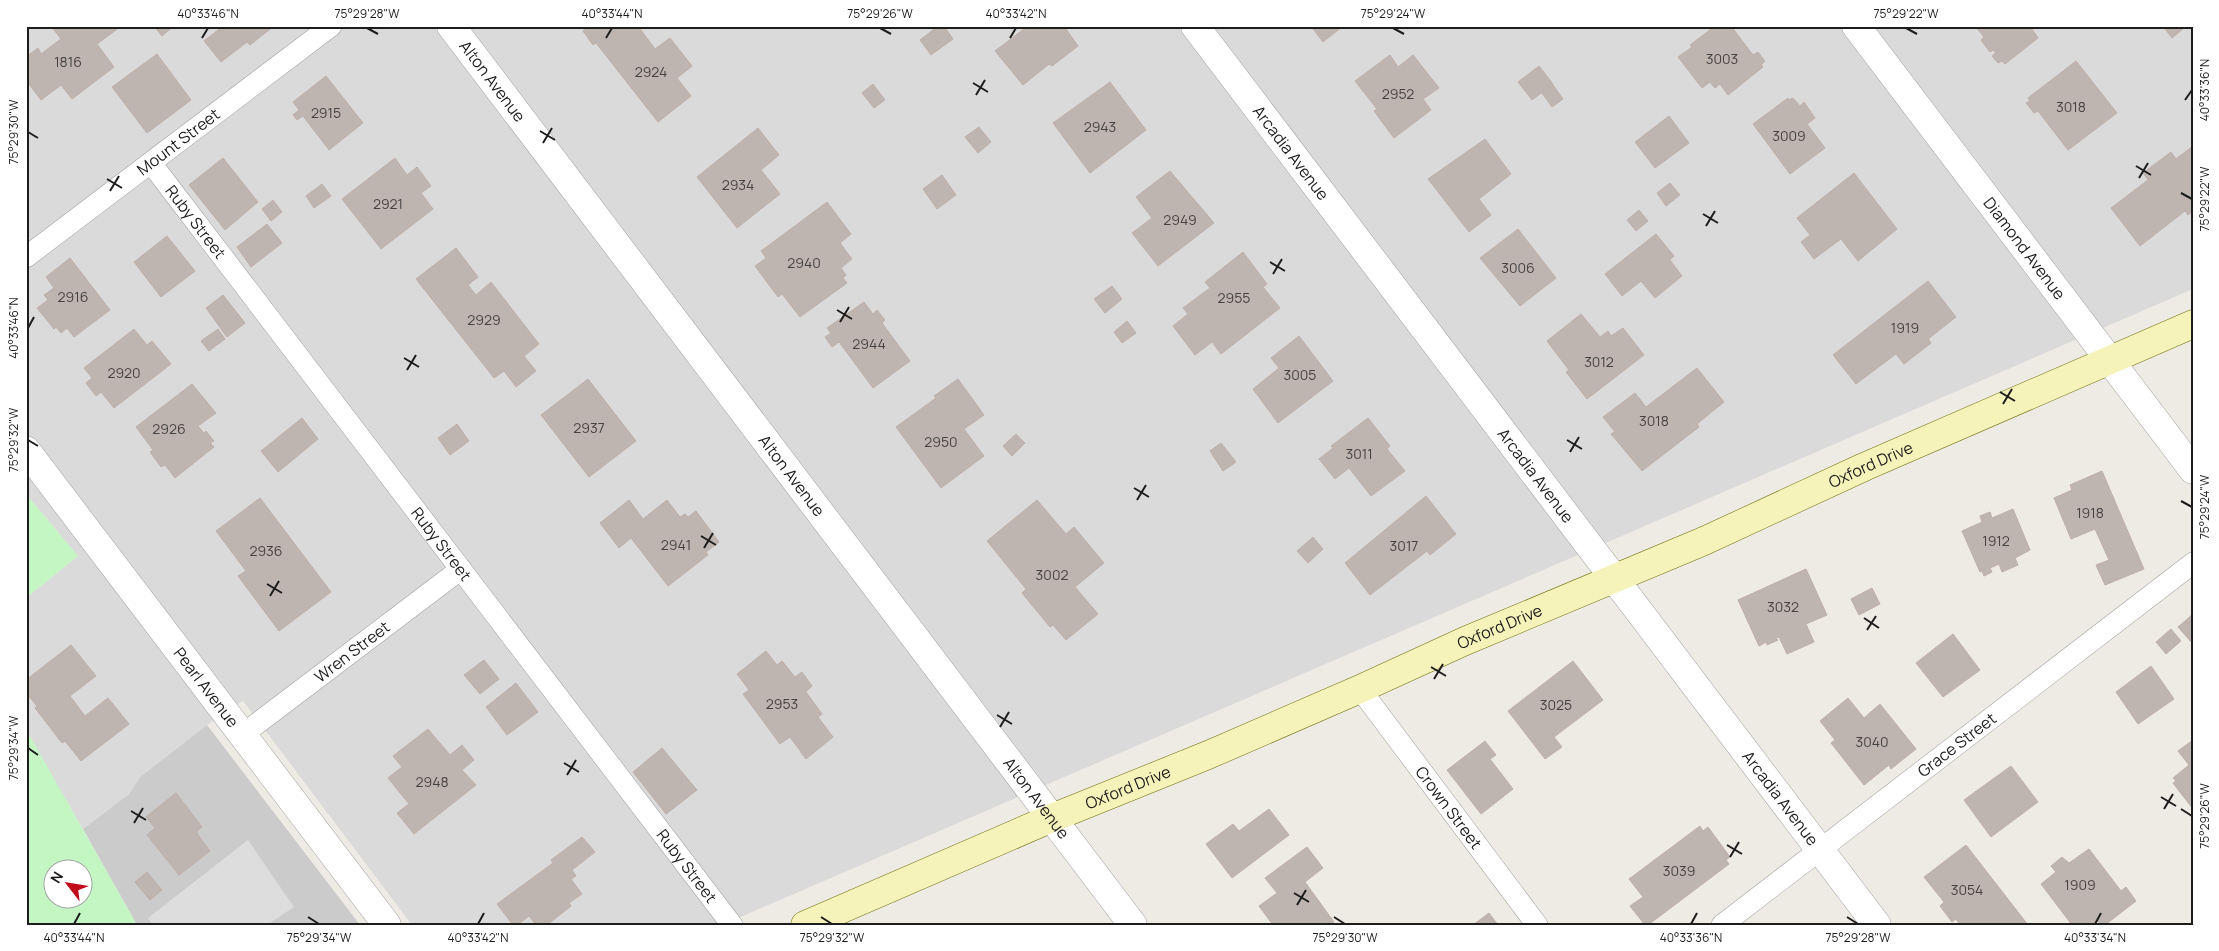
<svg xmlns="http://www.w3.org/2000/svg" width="2219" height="951" viewBox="0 0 2219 951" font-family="Manrope,sans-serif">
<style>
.residential{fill:#dbdadb}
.religious{fill:#cbcbcb}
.park{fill:#c3f6c3;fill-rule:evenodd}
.parking{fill:#ddd}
.building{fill:#beb5b1;stroke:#bfafa7}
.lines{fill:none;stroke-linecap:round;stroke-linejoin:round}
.service-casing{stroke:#a1a1a1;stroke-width:22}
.minor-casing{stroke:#a1a1a1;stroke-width:29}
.secondary-casing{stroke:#6e6f0a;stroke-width:29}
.service{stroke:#fff;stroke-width:21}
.minor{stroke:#fff;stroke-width:28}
.secondary{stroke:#f6f3ba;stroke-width:28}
.ticks{fill:none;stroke:#1d1d1d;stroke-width:2}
.labels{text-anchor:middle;stroke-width:4.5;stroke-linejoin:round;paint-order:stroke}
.number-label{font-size:14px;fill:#454342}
.street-label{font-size:16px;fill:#1d1d1d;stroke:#fff}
.neatline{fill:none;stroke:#1d1d1d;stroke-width:2}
.ticks-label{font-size:12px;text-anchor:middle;fill:#1d1d1d}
</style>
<rect width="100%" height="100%" fill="#eeeae4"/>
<path class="residential" d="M 26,26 L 2193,26 L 2193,289 L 722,925 L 412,925 L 243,701 L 207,725 L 140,777 L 129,794 L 83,829 L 26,732 L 26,598 L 78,556 L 26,494 Z"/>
<path class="religious" d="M 207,725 L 360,925 L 137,925 L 83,829 L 129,794 L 140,777 Z"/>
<path class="park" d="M 26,494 L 78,556 L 26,598 Z
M 26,732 L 31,738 L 137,925 L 26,925 ZM 52,868 L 82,868 L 82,898 L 52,898 Z"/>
<path class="parking" d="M 248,840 L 294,907 L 267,925 L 152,925 L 148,918 Z"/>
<path class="building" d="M 51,26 L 120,27 L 97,44 L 114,67 L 72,99 L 61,85 L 41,100 L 26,80 L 26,57 L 38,48 L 41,54 L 61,39 Z
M 154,26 L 174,26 L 162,36 Z
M 223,26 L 274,26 L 250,45 L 247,42 L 221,62 L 204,41 Z
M 589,26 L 638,26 L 655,49 L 670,38 L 692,66 L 677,78 L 691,96 L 658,122 L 596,43 L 593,45 L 583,31 Z
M 938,26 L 944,26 L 953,39 L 931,55 L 920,40 Z
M 1028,26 L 1064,26 L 1078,46 L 1052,66 L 1049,64 L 1023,85 L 995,51 Z
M 1311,26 L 1343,26 L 1323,42 Z
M 1715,26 L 1731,26 L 1753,55 L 1758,52 L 1765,61 L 1761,65 L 1763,67 L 1728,95 L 1720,84 L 1715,88 L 1710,82 L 1702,88 L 1678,57 L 1692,47 L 1690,45 Z
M 1975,26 L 2035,26 L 2032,29 L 2038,38 L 2005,64 L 2002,61 L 1998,63 L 1992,56 L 1996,53 L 1993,50 L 1990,52 L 1981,40 L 1984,37 Z
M 2163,26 L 2182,26 L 2184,28 L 2172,38 Z
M 157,54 L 191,100 L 147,133 L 112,87 Z
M 1390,55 L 1398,67 L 1413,55 L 1439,88 L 1423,99 L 1431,110 L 1394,138 L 1374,111 L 1377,109 L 1355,81 Z
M 2076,61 L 2117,113 L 2068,150 L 2038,111 L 2034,113 L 2026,103 L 2030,101 L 2028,98 Z
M 1539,66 L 1553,84 L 1532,100 L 1518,82 Z
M 326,76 L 363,123 L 329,150 L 303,116 L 297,120 L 293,115 L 299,110 L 293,102 Z
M 1110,82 L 1146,130 L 1090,173 L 1053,123 Z
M 873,84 L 885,100 L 874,108 L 862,93 Z
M 1553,85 L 1563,99 L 1552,107 L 1542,93 Z
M 1788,98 L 1789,100 L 1793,98 L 1800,106 L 1804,102 L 1815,118 L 1807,124 L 1825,148 L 1790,174 L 1753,124 Z
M 1669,116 L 1689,143 L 1655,168 L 1635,142 Z
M 979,127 L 991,142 L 978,153 L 965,137 Z
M 758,128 L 779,155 L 761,170 L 780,194 L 737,228 L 697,177 Z
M 1485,139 L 1511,174 L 1479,199 L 1491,215 L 1469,232 L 1428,179 Z
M 2193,146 L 2193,211 L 2188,215 L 2185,211 L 2140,246 L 2111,208 L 2148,180 L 2143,173 L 2171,152 L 2176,159 Z
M 223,158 L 258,202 L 225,230 L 189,185 Z
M 395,158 L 407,175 L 417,167 L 431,186 L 421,193 L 433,209 L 381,249 L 342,199 Z
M 1170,171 L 1214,223 L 1158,266 L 1132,233 L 1152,218 L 1136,197 Z
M 1854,173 L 1897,229 L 1858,261 L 1841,239 L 1814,259 L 1801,242 L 1810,235 L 1797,218 Z
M 942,175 L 956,195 L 937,209 L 923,189 Z
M 1670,183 L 1680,195 L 1666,206 L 1657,193 Z
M 322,184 L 331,196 L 314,208 L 306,196 Z
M 273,200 L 282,212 L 271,221 L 262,209 Z
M 827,202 L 851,234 L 840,243 L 852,259 L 841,268 L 846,275 L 843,278 L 847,283 L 800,317 L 782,294 L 778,297 L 755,266 L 766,258 L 761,251 Z
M 1639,210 L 1648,221 L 1636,231 L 1627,220 Z
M 267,224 L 282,243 L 251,267 L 237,247 Z
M 1518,229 L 1556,278 L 1520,306 L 1480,258 Z
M 1656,234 L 1674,256 L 1670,260 L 1682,276 L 1655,298 L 1641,281 L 1622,296 L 1605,274 Z
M 167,236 L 195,271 L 161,297 L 134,262 Z
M 456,248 L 478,277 L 468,285 L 476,295 L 491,282 L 539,344 L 524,356 L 536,371 L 516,387 L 504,371 L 494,378 L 416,279 Z
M 1243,252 L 1267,284 L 1263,287 L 1280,308 L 1221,354 L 1212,342 L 1195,355 L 1173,326 L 1188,314 L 1183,308 L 1210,288 L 1205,282 Z
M 70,258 L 110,310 L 74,337 L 67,328 L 61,333 L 56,327 L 54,329 L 37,308 L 48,300 L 44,295 L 54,288 L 46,277 Z
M 1928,281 L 1956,317 L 1928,339 L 1931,343 L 1904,364 L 1896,354 L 1856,384 L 1833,355 Z
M 1112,286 L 1122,299 L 1105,313 L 1094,299 Z
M 223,295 L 245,323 L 227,337 L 206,308 Z
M 864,302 L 873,314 L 877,310 L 885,320 L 882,323 L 910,361 L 873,388 L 839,342 L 832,347 L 825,337 L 831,333 L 827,328 Z
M 1581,314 L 1600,337 L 1608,331 L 1611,336 L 1623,328 L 1644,355 L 1587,399 L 1566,372 L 1569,370 L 1547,341 Z
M 1127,321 L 1136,333 L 1122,343 L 1114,332 Z
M 134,329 L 147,345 L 152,341 L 171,364 L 114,408 L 101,392 L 96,396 L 86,383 L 92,378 L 84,368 Z
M 218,329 L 225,339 L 209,351 L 201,341 Z
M 1299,336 L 1333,381 L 1278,423 L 1253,389 L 1279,368 L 1271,358 Z
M 1697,368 L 1724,402 L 1697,424 L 1699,427 L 1642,471 L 1611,434 L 1615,432 L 1603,417 L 1635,393 L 1646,407 Z
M 588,379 L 636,441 L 589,477 L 541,415 Z
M 958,379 L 984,415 L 964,429 L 984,456 L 941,488 L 896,427 L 936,398 L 934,396 Z
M 192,384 L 216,413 L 198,426 L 204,433 L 206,431 L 214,441 L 210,443 L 214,447 L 175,478 L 165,465 L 161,467 L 150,452 L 153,450 L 136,427 Z
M 302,418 L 318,439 L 278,472 L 261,451 Z
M 1368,418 L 1390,446 L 1387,449 L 1405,471 L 1371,496 L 1349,468 L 1335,479 L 1319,459 L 1333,448 L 1331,446 Z
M 457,424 L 469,441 L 450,455 L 438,438 Z
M 1016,434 L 1025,443 L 1012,456 L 1003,446 Z
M 1221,443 L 1236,462 L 1223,471 L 1210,451 Z
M 2102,471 L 2144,569 L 2105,585 L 2096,565 L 2109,560 L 2095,529 L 2071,539 L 2054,498 L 2072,490 L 2070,485 Z
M 1426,496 L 1456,534 L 1430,555 L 1427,551 L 1370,595 L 1345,563 Z
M 260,498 L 331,592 L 279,631 L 238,576 L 246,571 L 216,531 Z
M 629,500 L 643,519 L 667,500 L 680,517 L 685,514 L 688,517 L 696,511 L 719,542 L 706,552 L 708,555 L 668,586 L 631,538 L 619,548 L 600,523 Z
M 1037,500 L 1066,534 L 1074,527 L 1104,563 L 1075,587 L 1098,614 L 1066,640 L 1053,625 L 1050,627 L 1022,593 L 1026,589 L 987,541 Z
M 2013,509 L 2030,550 L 2015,558 L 2018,565 L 2002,572 L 1999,564 L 1990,568 L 1992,572 L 1984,576 L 1982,571 L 1980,572 L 1962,531 L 1982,522 L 1980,516 L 1990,512 L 1992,518 Z
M 1313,537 L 1323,549 L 1308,563 L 1297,551 Z
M 1806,569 L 1827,615 L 1806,624 L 1814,642 L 1787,654 L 1779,637 L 1776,638 L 1778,640 L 1767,645 L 1766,642 L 1759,646 L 1738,600 Z
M 1872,588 L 1880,604 L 1859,615 L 1851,599 Z
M 2193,614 L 2193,644 L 2178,627 Z
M 2171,629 L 2181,641 L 2166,654 L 2156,642 Z
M 1953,634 L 1980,670 L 1943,697 L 1916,663 Z
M 71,645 L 96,676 L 70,696 L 85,716 L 108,698 L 129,724 L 81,761 L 65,741 L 62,743 L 35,708 L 37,706 L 26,693 L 26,680 Z
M 766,651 L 777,665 L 782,661 L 795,677 L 802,672 L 812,686 L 806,692 L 822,714 L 818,717 L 833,737 L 806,759 L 790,737 L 780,744 L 743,694 L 749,690 L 737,674 Z
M 484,660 L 499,679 L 480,694 L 464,675 Z
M 1573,661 L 1603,700 L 1554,737 L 1562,747 L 1545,759 L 1508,711 Z
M 2151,666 L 2174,699 L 2138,724 L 2116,692 Z
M 516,683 L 538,712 L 507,735 L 486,707 Z
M 1848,698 L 1864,718 L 1880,704 L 1916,749 L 1891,769 L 1889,765 L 1864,785 L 1831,743 L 1835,740 L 1820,721 Z
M 428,729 L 450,755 L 462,745 L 474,760 L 462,770 L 476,785 L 414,834 L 397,813 L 409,804 L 388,778 L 402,767 L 393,756 Z
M 2193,740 L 2193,809 L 2173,783 L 2176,781 L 2173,778 L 2189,765 L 2178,751 Z
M 1485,741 L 1496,755 L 1490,759 L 1513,789 L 1481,814 L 1447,770 Z
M 662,748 L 697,790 L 666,814 L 633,772 Z
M 2011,766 L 2038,802 L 1991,837 L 1964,800 Z
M 176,793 L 202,827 L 196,832 L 210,851 L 179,875 L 147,835 L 155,828 L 146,817 Z
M 1269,809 L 1289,835 L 1232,878 L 1206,844 L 1233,824 L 1239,831 Z
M 1700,826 L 1703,831 L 1708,827 L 1730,857 L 1726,860 L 1729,864 L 1648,925 L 1645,925 L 1630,906 L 1643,897 L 1629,879 Z
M 582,837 L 595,852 L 572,870 L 576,876 L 571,879 L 582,894 L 569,903 L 571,906 L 547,925 L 536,925 L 529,916 L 517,925 L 513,925 L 497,904 L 553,863 L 551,860 Z
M 1966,845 L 2028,925 L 1960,925 L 1956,919 L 1952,922 L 1940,906 L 1944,902 L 1924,877 Z
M 1307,847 L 1323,868 L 1305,882 L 1334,922 L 1330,925 L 1273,925 L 1259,906 L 1277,893 L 1265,878 Z
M 2089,849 L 2121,891 L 2126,887 L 2136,901 L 2105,925 L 2101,925 L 2098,921 L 2093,925 L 2072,925 L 2041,884 L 2056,872 L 2051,866 L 2062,857 L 2069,863 Z
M 147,872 L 162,890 L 150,900 L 135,882 Z
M 1489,913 L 1498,925 L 1473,925 Z"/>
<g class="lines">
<defs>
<g id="service">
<path id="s1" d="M 151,163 L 732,925"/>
<path id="s2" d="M 26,257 L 331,26"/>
<path id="s3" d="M 1360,689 L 1537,925"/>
<path id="s4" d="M 242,735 L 461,569"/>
<path id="s5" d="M 1722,925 L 2193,563"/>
</g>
<g id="minor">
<path id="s6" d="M 451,26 L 1133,925"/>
<path id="s7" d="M 1195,26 L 1877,925"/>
<path id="s8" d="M 1856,26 L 2193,470"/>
<path id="s9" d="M 26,450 L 387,925"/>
</g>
<g id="secondary">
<path id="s10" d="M 805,925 L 1052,818 L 1208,755 L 1360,689 L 1465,641 L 1704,541 L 1864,467 L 2193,324"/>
</g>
</defs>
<use href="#service" class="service-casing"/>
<use href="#minor" class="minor-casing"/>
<use href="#secondary" class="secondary-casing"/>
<use href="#service" class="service"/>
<use href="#minor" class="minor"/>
<use href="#secondary" class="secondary"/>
</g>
<path class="ticks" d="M 367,28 L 378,34M 880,28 L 891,34M 1393,28 L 1404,34M 1906,28 L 1917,34M 202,38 L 208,28M 606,38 L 612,28M 1010,38 L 1016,28M 973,83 L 988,92M 976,95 L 985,80M 2185,100 L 2192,90M 540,131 L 555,140M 28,132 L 38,138M 543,143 L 552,128M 2136,166 L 2151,175M 2139,178 L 2148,163M 107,179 L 122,188M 110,191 L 119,176M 2181,193 L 2192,199M 1703,214 L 1718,223M 1706,226 L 1715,211M 1270,262 L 1285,271M 1273,274 L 1282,259M 837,310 L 852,319M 840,322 L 849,307M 28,328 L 34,317M 404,358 L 419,367M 407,370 L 416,355M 2000,392 L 2015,401M 2003,404 L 2012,389M 28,440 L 38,446M 1567,440 L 1582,449M 1570,452 L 1579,437M 1134,488 L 1149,497M 1137,500 L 1146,485M 2181,501 L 2192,507M 701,536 L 716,545M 704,548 L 713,533M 267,584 L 282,593M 270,596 L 279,581M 1864,618 L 1879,628M 1867,630 L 1876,616M 1431,667 L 1446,676M 1434,679 L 1443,664M 997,715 L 1012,724M 1000,727 L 1009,712M 28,748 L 38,755M 564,763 L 579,772M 567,775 L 576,760M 2161,797 L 2176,806M 2164,809 L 2173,794M 2181,809 L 2192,816M 131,811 L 146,820M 134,823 L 143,808M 1727,845 L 1742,854M 1730,857 L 1739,842M 1294,893 L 1309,902M 1297,905 L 1306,890M 308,917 L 319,924M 821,917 L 832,924M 1334,917 L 1345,924M 1847,917 L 1858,924M 74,924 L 80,913M 478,924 L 484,913M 1691,924 L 1697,913M 2095,924 L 2101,913"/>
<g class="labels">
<g class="number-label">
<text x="1722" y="64">3003</text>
<text x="68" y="67">1816</text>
<text x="651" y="77">2924</text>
<text x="1398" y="99">2952</text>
<text x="2071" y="112">3018</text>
<text x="326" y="118">2915</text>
<text x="1100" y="132">2943</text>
<text x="1789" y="141">3009</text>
<text x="738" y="190">2934</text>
<text x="388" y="209">2921</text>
<text x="1180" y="225">2949</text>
<text x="804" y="268">2940</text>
<text x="1518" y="273">3006</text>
<text x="73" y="302">2916</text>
<text x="1234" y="303">2955</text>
<text x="484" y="325">2929</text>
<text x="1905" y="333">1919</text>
<text x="869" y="349">2944</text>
<text x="1599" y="367">3012</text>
<text x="124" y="378">2920</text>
<text x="1300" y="380">3005</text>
<text x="1654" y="426">3018</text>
<text x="589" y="433">2937</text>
<text x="169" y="434">2926</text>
<text x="941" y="447">2950</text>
<text x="1359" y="459">3011</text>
<text x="2090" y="518">1918</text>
<text x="1996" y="546">1912</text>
<text x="676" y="550">2941</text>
<text x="1404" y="551">3017</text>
<text x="266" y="556">2936</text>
<text x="1052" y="580">3002</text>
<text x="1783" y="612">3032</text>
<text x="782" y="709">2953</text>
<text x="1556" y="710">3025</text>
<text x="1872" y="747">3040</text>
<text x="432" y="787">2948</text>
<text x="1679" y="876">3039</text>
<text x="2080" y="890">1909</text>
<text x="1967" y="895">3054</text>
</g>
<g class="street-label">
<text dy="6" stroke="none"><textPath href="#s6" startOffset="69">Alton Avenue</textPath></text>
<text dy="6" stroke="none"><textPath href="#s2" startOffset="191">Mount Street</textPath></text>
<text dy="6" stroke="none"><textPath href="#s7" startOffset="159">Arcadia Avenue</textPath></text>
<text dy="6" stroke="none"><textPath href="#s1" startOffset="74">Ruby Street</textPath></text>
<text dy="6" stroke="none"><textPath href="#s8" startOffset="279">Diamond Avenue</textPath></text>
<text dy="6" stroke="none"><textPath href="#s10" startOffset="1161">Oxford Drive</textPath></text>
<text dy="6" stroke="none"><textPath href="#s6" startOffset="564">Alton Avenue</textPath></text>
<text dy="6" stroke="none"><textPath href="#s7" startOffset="564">Arcadia Avenue</textPath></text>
<text dy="6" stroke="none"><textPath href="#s1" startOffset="479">Ruby Street</textPath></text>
<text dy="6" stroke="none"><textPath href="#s10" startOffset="756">Oxford Drive</textPath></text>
<text dy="6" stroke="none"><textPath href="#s4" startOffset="138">Wren Street</textPath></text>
<text dy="6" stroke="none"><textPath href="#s9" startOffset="298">Pearl Avenue</textPath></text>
<text dy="6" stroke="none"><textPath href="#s5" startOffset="296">Grace Street</textPath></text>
<text dy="6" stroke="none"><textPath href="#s10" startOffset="351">Oxford Drive</textPath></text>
<text dy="6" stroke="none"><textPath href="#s6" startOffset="969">Alton Avenue</textPath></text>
<text dy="6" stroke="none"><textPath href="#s7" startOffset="969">Arcadia Avenue</textPath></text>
<text dy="6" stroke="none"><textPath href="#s3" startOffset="148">Crown Street</textPath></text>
<text dy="6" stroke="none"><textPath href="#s1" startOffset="884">Ruby Street</textPath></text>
</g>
</g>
<rect width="2219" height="951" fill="none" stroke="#ffffff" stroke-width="55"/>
<g transform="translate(68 884) rotate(301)"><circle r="24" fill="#ffffff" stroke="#a5a5a5"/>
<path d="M0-4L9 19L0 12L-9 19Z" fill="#c10a1c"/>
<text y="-8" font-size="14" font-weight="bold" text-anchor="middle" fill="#1d1d1d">N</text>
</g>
<rect x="28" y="28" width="2164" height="896" class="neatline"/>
<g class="ticks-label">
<text x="208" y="18">40°33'46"N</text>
<text x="367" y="18">75°29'28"W</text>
<text x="612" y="18">40°33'44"N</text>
<text x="880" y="18">75°29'26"W</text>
<text x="1016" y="18">40°33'42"N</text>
<text x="1393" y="18">75°29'24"W</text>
<text x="1906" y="18">75°29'22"W</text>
<text transform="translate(2205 90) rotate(-90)" y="4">40°33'36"N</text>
<text transform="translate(14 132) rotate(-90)" y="4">75°29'30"W</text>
<text transform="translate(2205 199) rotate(-90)" y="4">75°29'22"W</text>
<text transform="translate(14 328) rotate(-90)" y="4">40°33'46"N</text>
<text transform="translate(14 440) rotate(-90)" y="4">75°29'32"W</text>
<text transform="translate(2205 507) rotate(-90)" y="4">75°29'24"W</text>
<text transform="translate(14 748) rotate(-90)" y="4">75°29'34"W</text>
<text transform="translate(2205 816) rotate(-90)" y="4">75°29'26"W</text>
<text x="74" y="942">40°33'44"N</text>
<text x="319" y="942">75°29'34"W</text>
<text x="478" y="942">40°33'42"N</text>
<text x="832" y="942">75°29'32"W</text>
<text x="1345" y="942">75°29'30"W</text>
<text x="1691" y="942">40°33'36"N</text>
<text x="1858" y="942">75°29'28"W</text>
<text x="2095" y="942">40°33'34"N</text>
</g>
</svg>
